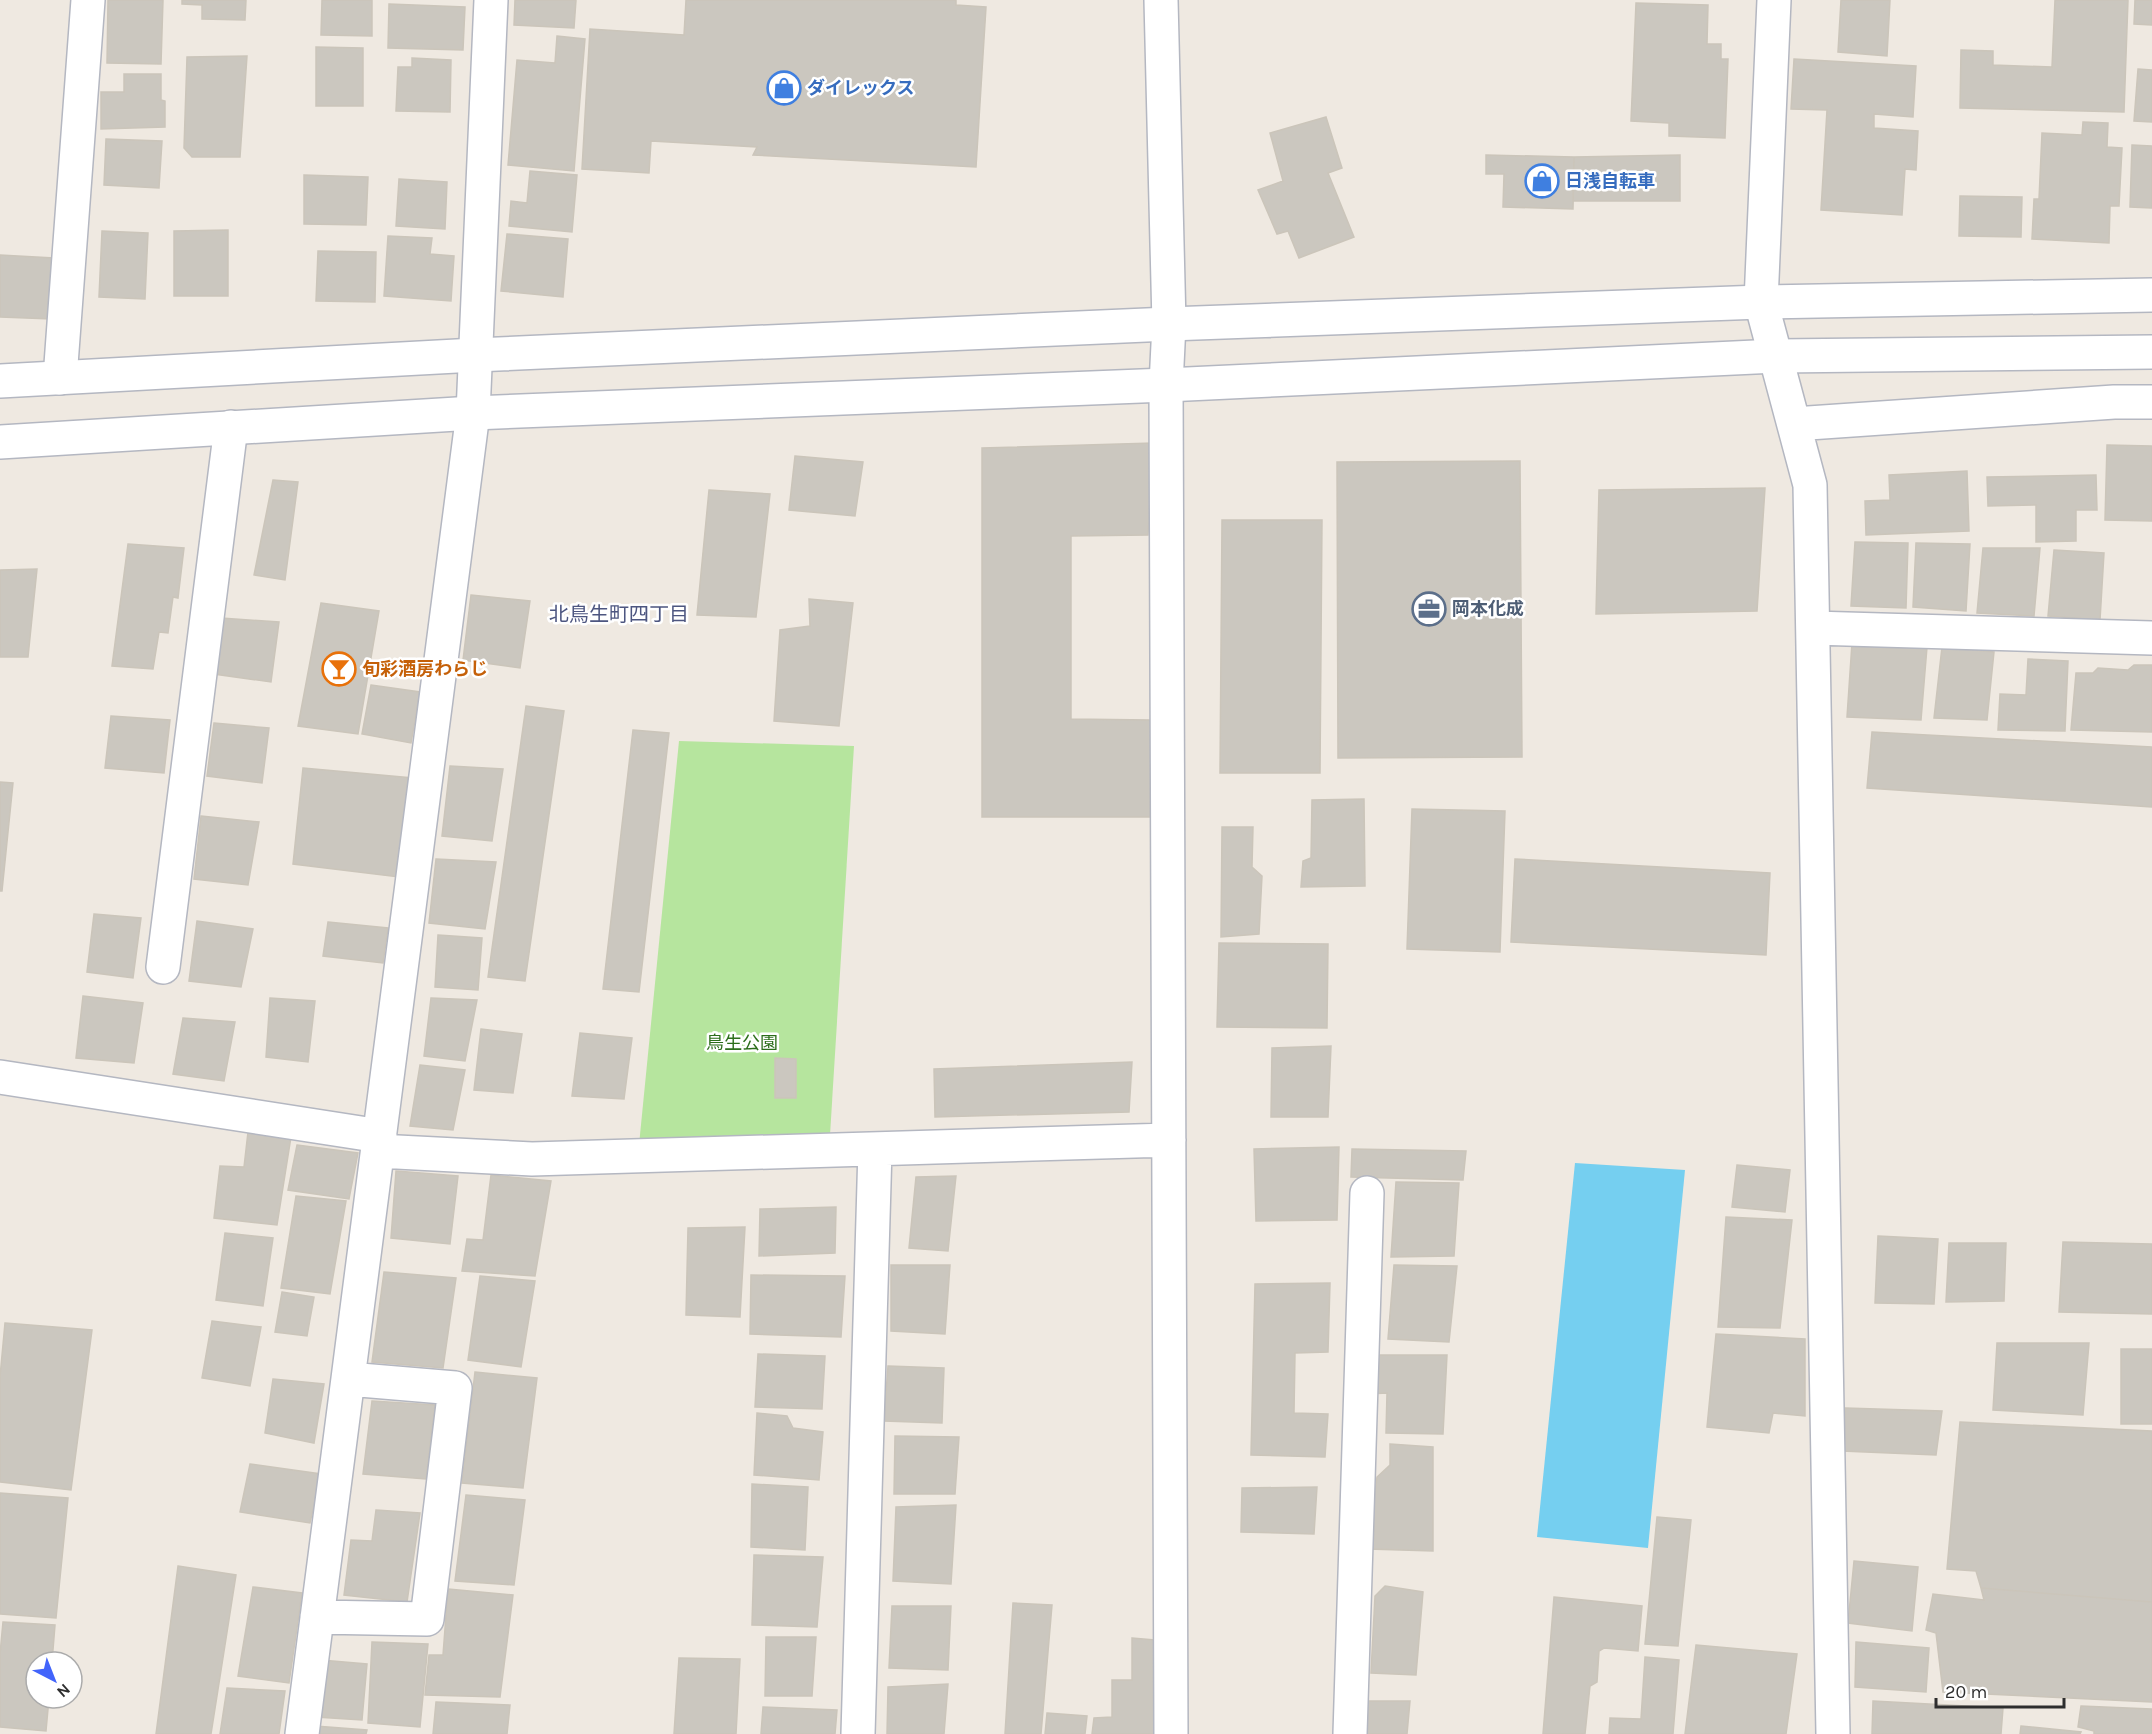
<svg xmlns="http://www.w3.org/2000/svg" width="2152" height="1734" viewBox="0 0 2152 1734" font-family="Karla,'Noto Sans JP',sans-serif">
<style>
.green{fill:#b6e59e}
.water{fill:#75cff0}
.building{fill:#cbc7bf;stroke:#cbc5ba;stroke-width:1.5}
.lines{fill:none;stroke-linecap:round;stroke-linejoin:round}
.minor-casing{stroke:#b4b7c1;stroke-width:36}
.tertiary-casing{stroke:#b4b7c1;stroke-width:36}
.minor{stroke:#fff;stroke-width:33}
.tertiary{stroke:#fff;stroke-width:33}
.labels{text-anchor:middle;stroke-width:5;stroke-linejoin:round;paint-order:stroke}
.shop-label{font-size:18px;font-weight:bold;fill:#366cbe;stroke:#fff;text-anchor:start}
.service-label{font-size:18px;font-weight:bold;fill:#4e5e75;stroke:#fff;text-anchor:start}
.food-label{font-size:18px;font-weight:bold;fill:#c56008;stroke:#fff;text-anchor:start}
.park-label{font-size:18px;fill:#2c6e1b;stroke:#fff}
.neighbourhood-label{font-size:20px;fill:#4d5680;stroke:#fff}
</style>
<rect width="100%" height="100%" fill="#efe9e1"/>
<path class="green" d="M 679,741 L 854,746 L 830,1135 L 639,1145 Z"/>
<path class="water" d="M 1575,1163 L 1685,1170 L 1648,1548 L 1537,1537 Z"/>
<path class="building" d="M 108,0 L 163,0 L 161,64 L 107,63 Z
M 182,0 L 246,0 L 245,20 L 202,19 L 202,5 L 182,4 Z
M 322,0 L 372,0 L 372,36 L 321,35 Z
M 515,0 L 576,0 L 574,28 L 514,25 Z
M 686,0 L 956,0 L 956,5 L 986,7 L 976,167 L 753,155 L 757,147 L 651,141 L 649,173 L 582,169 L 590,29 L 684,35 Z
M 1841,0 L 1890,0 L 1887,56 L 1838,52 Z
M 2055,0 L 2128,0 L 2124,112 L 1960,108 L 1961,50 L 1993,51 L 1993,65 L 2052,67 Z
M 2135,0 L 2152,0 L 2152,25 L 2134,24 Z
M 1636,3 L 1708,5 L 1707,44 L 1721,44 L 1721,59 L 1728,59 L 1725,138 L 1669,136 L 1669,123 L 1631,121 Z
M 389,4 L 465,7 L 463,50 L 388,48 Z
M 557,36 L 585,39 L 574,171 L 508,165 L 517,60 L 555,63 Z
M 316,47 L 363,48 L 363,106 L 316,106 Z
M 247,56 L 240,157 L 192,157 L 184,148 L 187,57 Z
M 412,58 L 451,60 L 450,112 L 396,111 L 398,67 L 412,67 Z
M 1794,59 L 1916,66 L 1913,117 L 1874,114 L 1874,128 L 1918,131 L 1916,170 L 1905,169 L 1902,215 L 1821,210 L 1827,110 L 1791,109 Z
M 2138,69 L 2152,70 L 2152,122 L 2134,121 Z
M 124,74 L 161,74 L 161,100 L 165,101 L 165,127 L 101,129 L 101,92 L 124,92 Z
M 1326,117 L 1342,168 L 1328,173 L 1354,237 L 1299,258 L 1288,231 L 1277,234 L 1258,190 L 1283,181 L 1270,133 Z
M 2083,122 L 2108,123 L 2107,147 L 2122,148 L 2119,206 L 2110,206 L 2109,243 L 2032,239 L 2034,199 L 2039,199 L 2042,133 L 2082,135 Z
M 106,139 L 162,141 L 159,188 L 104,185 Z
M 2132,145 L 2152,146 L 2152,208 L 2130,207 Z
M 1486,155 L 1574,157 L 1573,209 L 1503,207 L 1504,174 L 1486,174 Z
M 1680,155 L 1680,201 L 1573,201 L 1574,157 Z
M 530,171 L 577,175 L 572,232 L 509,226 L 511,201 L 527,203 Z
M 304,175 L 368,177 L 366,225 L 304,224 Z
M 399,179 L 447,182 L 445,229 L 396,226 Z
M 1960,196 L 2022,197 L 2021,237 L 1959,236 Z
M 228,230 L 228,296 L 174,296 L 174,231 Z
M 102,231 L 148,233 L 145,299 L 99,297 Z
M 507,234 L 568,239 L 563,297 L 501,291 Z
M 388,236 L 432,238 L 430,254 L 454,256 L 451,301 L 384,296 Z
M 318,251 L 376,252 L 375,302 L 316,301 Z
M 0,255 L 54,258 L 51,319 L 0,317 Z
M 1153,443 L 1148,535 L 1071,536 L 1071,719 L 1150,720 L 1150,817 L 982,817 L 982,448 Z
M 2107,445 L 2152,446 L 2152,521 L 2105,520 Z
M 795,456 L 863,462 L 855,516 L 789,510 Z
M 1520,461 L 1522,757 L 1338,758 L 1337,462 Z
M 1967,471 L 1969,531 L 1866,535 L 1865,501 L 1890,500 L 1889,475 Z
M 2096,475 L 2097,510 L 2076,510 L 2076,541 L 2036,542 L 2036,505 L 1988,506 L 1987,477 Z
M 273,480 L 298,482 L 285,580 L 254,575 Z
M 1765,488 L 1757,611 L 1596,614 L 1599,490 Z
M 709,490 L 770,494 L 756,617 L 697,615 Z
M 1222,520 L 1322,520 L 1320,773 L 1220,773 Z
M 1855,542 L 1908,543 L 1906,608 L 1851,606 Z
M 1916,543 L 1970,544 L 1966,611 L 1913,607 Z
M 128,544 L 184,548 L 178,598 L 173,597 L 168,633 L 159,632 L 153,669 L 112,666 Z
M 1983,548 L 2040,548 L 2034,616 L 1977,613 Z
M 2054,550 L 2104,553 L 2100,620 L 2048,616 Z
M 37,569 L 28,657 L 0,657 L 0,570 Z
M 471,595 L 530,601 L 520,668 L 463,660 Z
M 809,599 L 853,603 L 839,726 L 774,721 L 780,630 L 810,626 Z
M 321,603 L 379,611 L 358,734 L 298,726 Z
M 221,618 L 279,622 L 271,682 L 214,674 Z
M 1852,643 L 1927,647 L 1921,720 L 1847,717 Z
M 1942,647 L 1994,652 L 1987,720 L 1934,718 Z
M 2028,659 L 2068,661 L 2065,731 L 1998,730 L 2000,694 L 2026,695 Z
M 2134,665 L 2152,665 L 2152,732 L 2071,730 L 2076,673 L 2093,673 L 2098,668 L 2128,670 Z
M 371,685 L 420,692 L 411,743 L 362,734 Z
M 526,706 L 564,711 L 525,981 L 488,977 Z
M 111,716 L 170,720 L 164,773 L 105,768 Z
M 214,723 L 269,728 L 262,783 L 207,776 Z
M 633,730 L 669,733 L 639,992 L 603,989 Z
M 1872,732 L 2152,747 L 2152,807 L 1867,788 Z
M 450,766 L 503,769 L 492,841 L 442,836 Z
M 303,768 L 413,778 L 399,877 L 293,864 Z
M 0,782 L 13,783 L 2,891 L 0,891 Z
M 1364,799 L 1365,886 L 1301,887 L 1303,861 L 1311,858 L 1312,800 Z
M 1412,809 L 1505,811 L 1500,952 L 1407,949 Z
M 201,816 L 259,822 L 248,885 L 194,879 Z
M 1222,827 L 1253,827 L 1252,867 L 1262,876 L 1259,934 L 1221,937 Z
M 436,859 L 496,862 L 485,929 L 429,923 Z
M 1515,859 L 1770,873 L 1766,955 L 1511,942 Z
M 94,914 L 141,918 L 133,978 L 87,972 Z
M 197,921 L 253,929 L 241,987 L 189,981 Z
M 328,922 L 388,928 L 383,963 L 323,956 Z
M 438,935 L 482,938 L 478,990 L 435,987 Z
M 1219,943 L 1328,944 L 1327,1028 L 1217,1027 Z
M 83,996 L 143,1003 L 134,1063 L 76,1058 Z
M 270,998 L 315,1001 L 308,1062 L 266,1057 Z
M 431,998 L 477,1000 L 465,1061 L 424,1056 Z
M 183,1018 L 235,1022 L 224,1081 L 173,1074 Z
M 481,1029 L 522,1034 L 513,1093 L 474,1090 Z
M 580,1033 L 632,1038 L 624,1099 L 572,1096 Z
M 1331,1046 L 1328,1117 L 1271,1117 L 1272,1048 Z
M 775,1058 L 796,1059 L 796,1098 L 775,1098 Z
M 1132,1062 L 1129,1112 L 935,1117 L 934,1069 Z
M 420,1065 L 465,1070 L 453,1130 L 410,1126 Z
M 248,1132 L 291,1137 L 277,1225 L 214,1218 L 220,1166 L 244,1167 Z
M 297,1145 L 358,1153 L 349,1199 L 288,1190 Z
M 1339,1147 L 1337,1220 L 1256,1221 L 1254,1149 Z
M 1352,1149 L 1466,1151 L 1463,1180 L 1351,1177 Z
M 1737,1165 L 1790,1170 L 1785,1212 L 1732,1207 Z
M 396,1171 L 458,1176 L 450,1244 L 391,1238 Z
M 491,1175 L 551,1181 L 535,1276 L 462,1271 L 467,1239 L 483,1240 Z
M 956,1176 L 948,1251 L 909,1248 L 916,1177 Z
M 1396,1182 L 1459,1183 L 1454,1256 L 1391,1257 Z
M 296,1196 L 346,1201 L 330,1294 L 281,1288 Z
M 836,1207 L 835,1253 L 759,1256 L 760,1209 Z
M 1726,1217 L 1792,1220 L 1780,1328 L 1718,1327 Z
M 745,1227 L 740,1317 L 686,1315 L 688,1228 Z
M 225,1233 L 273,1238 L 263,1306 L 216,1300 Z
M 1878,1236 L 1938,1239 L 1934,1304 L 1875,1303 Z
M 2063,1242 L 2152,1244 L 2152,1314 L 2059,1312 Z
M 1949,1243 L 2006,1243 L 2004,1301 L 1946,1302 Z
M 891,1265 L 950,1265 L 945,1334 L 891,1331 Z
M 1394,1265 L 1457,1266 L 1449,1342 L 1388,1339 Z
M 384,1272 L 456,1278 L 443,1368 L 372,1362 Z
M 751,1275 L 845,1276 L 841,1337 L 750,1334 Z
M 480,1276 L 535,1281 L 521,1367 L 468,1360 Z
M 1330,1283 L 1328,1352 L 1295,1353 L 1294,1413 L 1328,1414 L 1325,1457 L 1251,1455 L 1255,1284 Z
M 282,1292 L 314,1297 L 307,1336 L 275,1332 Z
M 212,1321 L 261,1327 L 250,1386 L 202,1378 Z
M 5,1323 L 92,1330 L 71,1490 L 0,1482 L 0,1377 Z
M 1716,1334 L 1805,1339 L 1805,1416 L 1773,1413 L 1769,1433 L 1707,1427 Z
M 1997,1343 L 2089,1343 L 2083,1415 L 1993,1410 Z
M 2121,1349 L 2152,1349 L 2152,1424 L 2121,1424 Z
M 758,1354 L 825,1356 L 822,1409 L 755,1407 Z
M 1370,1355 L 1447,1355 L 1443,1434 L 1386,1433 L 1387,1393 L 1368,1394 Z
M 888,1366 L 944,1368 L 942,1423 L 884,1421 Z
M 475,1372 L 537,1378 L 523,1488 L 462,1483 Z
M 273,1379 L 324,1384 L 314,1443 L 265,1433 Z
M 372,1401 L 435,1405 L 426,1479 L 363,1474 Z
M 1845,1408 L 1942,1411 L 1936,1455 L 1842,1451 Z
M 757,1413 L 787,1416 L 793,1428 L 823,1432 L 819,1480 L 754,1475 Z
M 1960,1422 L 2152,1431 L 2152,1602 L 1981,1588 L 1976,1571 L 1947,1569 Z
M 895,1436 L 959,1437 L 955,1494 L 894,1494 Z
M 1390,1444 L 1433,1447 L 1433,1551 L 1368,1549 L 1377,1477 L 1390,1465 Z
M 250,1464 L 321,1474 L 310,1523 L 240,1512 Z
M 752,1484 L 808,1487 L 805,1550 L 751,1547 Z
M 1317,1487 L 1314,1534 L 1241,1532 L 1242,1488 Z
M 0,1493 L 68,1498 L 56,1618 L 0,1614 Z
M 466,1495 L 525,1500 L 514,1585 L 455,1581 Z
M 956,1505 L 951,1584 L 893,1581 L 896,1507 Z
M 376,1510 L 420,1513 L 407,1602 L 344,1595 L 351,1540 L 372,1541 Z
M 1657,1517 L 1691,1520 L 1678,1646 L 1645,1644 Z
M 754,1555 L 823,1557 L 817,1627 L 752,1625 Z
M 1854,1561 L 1918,1567 L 1912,1631 L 1848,1623 Z
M 178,1566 L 236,1575 L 211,1734 L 156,1734 Z
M 1385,1586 L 1423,1592 L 1416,1675 L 1371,1673 L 1375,1596 Z
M 253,1587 L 302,1593 L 289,1683 L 238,1676 Z
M 1981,1588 L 2152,1602 L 2152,1702 L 1943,1692 L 1936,1633 L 1926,1630 L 1933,1594 L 1984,1600 Z
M 448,1589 L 513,1595 L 500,1697 L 425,1695 L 429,1655 L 443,1655 Z
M 1554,1597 L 1642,1606 L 1638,1651 L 1604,1648 L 1599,1651 L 1597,1682 L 1590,1686 L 1585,1734 L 1543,1734 Z
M 1013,1603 L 1052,1605 L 1041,1734 L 1005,1734 Z
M 892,1606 L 951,1606 L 948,1670 L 889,1668 Z
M 3,1622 L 55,1625 L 52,1662 L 36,1662 L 36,1698 L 49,1698 L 46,1731 L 0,1727 L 0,1654 Z
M 766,1637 L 816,1637 L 812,1696 L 765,1696 Z
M 1132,1638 L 1166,1641 L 1160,1734 L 1092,1734 L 1094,1718 L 1112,1717 L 1112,1680 L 1132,1680 Z
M 372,1642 L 428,1644 L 420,1727 L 368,1723 Z
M 1856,1642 L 1929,1648 L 1926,1692 L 1855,1687 Z
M 1696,1645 L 1797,1654 L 1786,1734 L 1685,1734 Z
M 1645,1657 L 1679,1660 L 1673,1734 L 1609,1734 L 1610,1718 L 1641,1719 Z
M 679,1658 L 740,1659 L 736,1734 L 674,1734 Z
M 321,1660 L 367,1664 L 362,1720 L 316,1717 Z
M 948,1684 L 944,1734 L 887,1734 L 888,1687 Z
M 227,1688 L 285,1691 L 279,1734 L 220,1734 Z
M 1366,1701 L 1410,1701 L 1407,1734 L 1365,1734 Z
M 1873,1701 L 2003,1708 L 2001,1734 L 1872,1734 Z
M 436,1702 L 510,1705 L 507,1734 L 433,1734 Z
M 2081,1706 L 2152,1709 L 2152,1734 L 2094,1734 L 2094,1731 L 2078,1727 Z
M 763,1707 L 837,1710 L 835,1734 L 761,1734 Z
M 1047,1713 L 1087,1716 L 1085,1734 L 1045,1734 Z
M 315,1726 L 367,1730 L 366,1734 L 314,1734 Z
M 2021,1726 L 2081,1732 L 2080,1734 L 2020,1734 Z"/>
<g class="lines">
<defs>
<path id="minor" d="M 1161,0 L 1169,324 L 1166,385 L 1171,1734
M 1774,0 L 1761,302 L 1810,485 L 1833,1734
M 60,378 L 88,0
M 1794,424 L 2114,402 L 2152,402
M 1813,628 L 2152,638
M 163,967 L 231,427
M 0,1077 L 380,1136
M 378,1151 L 532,1159 L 1169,1140
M 317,1617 L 427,1619 L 455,1388 L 348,1379
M 302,1734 L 473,413 L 491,0
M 858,1734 L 875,1149
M 1350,1734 L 1367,1193"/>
<path id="tertiary" d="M 0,381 L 475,355 L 1169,324 L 1761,302 L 2152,295
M 0,442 L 473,413 L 1166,385 L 1776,356 L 2152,352"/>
</defs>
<use href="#minor" class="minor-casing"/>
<use href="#tertiary" class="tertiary-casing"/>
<use href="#minor" class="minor"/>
<use href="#tertiary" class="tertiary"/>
</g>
<defs>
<symbol id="shop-ring" viewBox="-11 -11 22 22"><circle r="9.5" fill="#fff" stroke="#3f7fe0" stroke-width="1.5"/><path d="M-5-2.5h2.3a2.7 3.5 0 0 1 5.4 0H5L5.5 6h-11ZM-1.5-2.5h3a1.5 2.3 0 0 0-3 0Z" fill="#3f7fe0"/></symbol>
<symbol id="office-ring" viewBox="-11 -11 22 22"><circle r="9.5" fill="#fff" stroke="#5c6f8a" stroke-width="1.5"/><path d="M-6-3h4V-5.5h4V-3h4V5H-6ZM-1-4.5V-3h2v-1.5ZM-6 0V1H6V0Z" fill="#5c6f8a"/></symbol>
<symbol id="bar-ring" viewBox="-11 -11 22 22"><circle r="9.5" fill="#fff" stroke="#e8710a" stroke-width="1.5"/><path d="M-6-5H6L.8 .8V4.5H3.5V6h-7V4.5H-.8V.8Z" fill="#e8710a"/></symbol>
</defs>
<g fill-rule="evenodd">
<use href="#shop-ring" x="765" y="69" width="38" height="38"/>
<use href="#shop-ring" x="1523" y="162" width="38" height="38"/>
<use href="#office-ring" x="1410" y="590" width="38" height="38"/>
<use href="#bar-ring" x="320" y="650" width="38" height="38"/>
</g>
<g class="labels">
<g class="shop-label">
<text x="807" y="94">ダイレックス</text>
<text x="1565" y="187">日浅自転車</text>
</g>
<g class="service-label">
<text x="1452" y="615">岡本化成</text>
</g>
<g class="food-label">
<text x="362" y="675">旬彩酒房わらじ</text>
</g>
<g class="park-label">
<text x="742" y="1049">鳥生公園</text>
</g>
<g class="neighbourhood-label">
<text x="619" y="621">北鳥生町四丁目</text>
</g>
</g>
<g transform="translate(54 1680) rotate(138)"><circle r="28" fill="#ffffff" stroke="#ababab" stroke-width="1.5"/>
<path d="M0-4.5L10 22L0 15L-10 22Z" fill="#4264fb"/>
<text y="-9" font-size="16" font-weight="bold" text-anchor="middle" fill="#2e2e2e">N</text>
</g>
<path d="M1936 1698v9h128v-9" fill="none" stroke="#2e2e2e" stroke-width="3"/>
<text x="1945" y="1698" font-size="18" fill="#2e2e2e" stroke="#ffffff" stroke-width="4.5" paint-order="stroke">20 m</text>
</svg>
